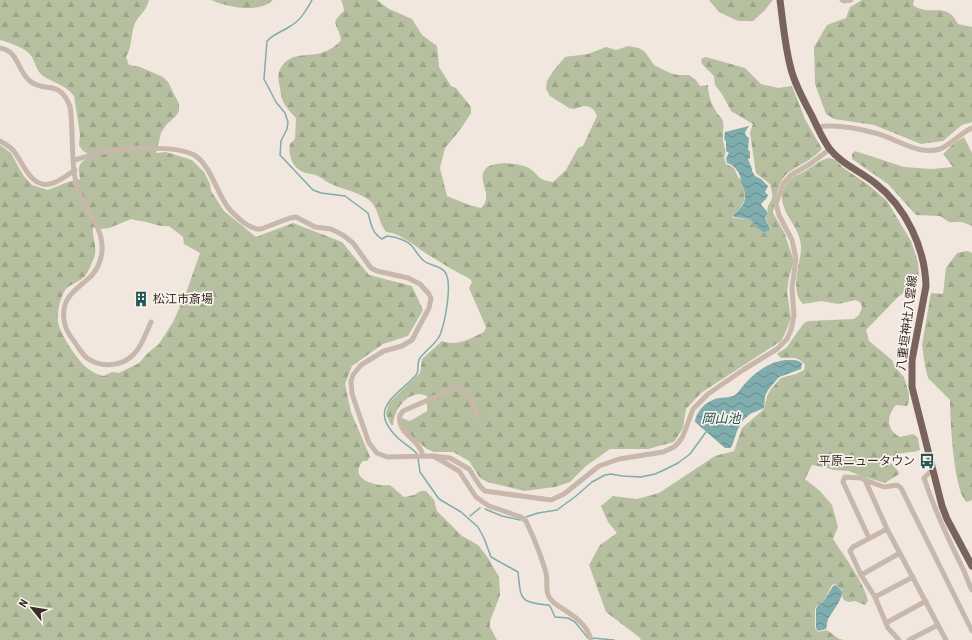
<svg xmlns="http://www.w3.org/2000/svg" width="972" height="640" viewBox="0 0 972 640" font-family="'Roboto Condensed','Noto Sans JP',sans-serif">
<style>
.forest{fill:url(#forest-firs);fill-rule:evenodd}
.water{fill:url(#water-waves)}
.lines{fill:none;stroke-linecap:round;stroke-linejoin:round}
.stream{stroke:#7facac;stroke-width:1.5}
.minor{stroke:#c8b7ab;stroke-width:5}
.major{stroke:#78645c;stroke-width:7}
.labels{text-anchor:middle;stroke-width:3.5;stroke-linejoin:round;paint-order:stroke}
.poi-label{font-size:12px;fill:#372d2a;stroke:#f9f2eb;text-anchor:start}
.street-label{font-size:12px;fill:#372d2a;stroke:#f9f2eb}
.water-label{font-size:13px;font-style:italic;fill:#225556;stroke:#f9f2eb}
</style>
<defs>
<pattern id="forest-firs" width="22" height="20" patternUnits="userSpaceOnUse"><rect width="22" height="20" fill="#b6bf9f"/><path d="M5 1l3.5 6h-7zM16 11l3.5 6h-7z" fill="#9da489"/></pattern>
<pattern id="water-waves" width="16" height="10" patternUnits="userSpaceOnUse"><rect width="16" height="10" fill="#7facac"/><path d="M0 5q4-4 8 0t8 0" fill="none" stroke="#698c8c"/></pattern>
</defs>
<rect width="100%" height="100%" fill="#f1e7de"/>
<path class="forest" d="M 0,0 L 149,0 C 147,9 141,14 136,21 C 130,32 133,46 126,57 L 129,65 L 140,67 L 163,77 L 168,82 L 179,104 L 179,111 L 176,116 L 166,125 L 161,133 L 156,153 L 166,152 L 192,160 L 204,172 L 210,184 L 211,191 L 224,211 L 256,237 L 293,223 L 342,242 L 369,275 L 412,286 L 423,310 L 408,336 L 383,344 L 352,366 L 345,384 L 351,412 L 370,457 L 367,461 L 363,461 C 347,479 377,487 390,485 L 404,497 L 414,495 L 421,491 L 426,491 L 434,500 L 437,511 L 462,536 L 478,545 L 488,558 L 499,577 L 500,595 L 490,621 L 490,627 L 497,640 L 0,640 L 0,145 L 11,153 L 23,175 L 32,185 L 48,190 L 68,182 L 80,179 C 78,167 78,163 89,157 L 89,154 L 83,151 L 79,145 L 80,134 L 74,96 C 66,85 54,83 43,76 C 37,71 36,65 32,57 C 28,49 9,42 0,40 ZM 131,219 C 138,221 143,221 150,223 C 157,225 161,227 169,226 L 183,237 L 184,244 L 200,253 L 186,293 L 173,322 L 159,344 L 149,352 L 139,363 L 119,373 L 112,372 L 104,376 C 98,375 92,372 87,368 C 78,361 60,334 58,322 C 57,312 60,297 66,289 C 71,284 79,282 84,277 C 89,272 91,264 94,258 C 98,248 92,238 93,228 L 98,226 L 102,229 L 109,228 Z
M 211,0 L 273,0 C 259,14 227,7 211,0 Z
M 341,0 L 377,0 L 389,9 L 412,19 L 422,35 L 437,46 L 439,67 L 451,86 L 456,88 L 471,107 L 471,113 L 460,130 L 445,148 L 440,168 L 447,196 L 469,205 L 481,208 C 494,196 478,183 484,171 C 489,160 518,163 527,167 C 540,174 536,180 553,182 L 566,170 L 578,148 L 583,146 L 597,116 L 594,110 L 590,107 L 584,106 L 574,109 L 569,108 L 550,96 L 546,89 L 547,81 L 554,70 L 565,57 L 588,54 L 606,47 L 616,50 L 628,46 L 639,48 L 645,52 L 654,65 L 670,73 L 678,75 L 689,75 L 696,80 L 700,86 L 708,85 C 708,94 711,104 716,111 C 717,114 720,116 722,119 C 725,126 722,133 723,140 C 724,146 727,152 724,158 L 726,164 L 734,168 L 738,177 L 741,180 C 741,184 743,185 744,189 C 747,201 741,208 733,215 L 733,218 L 750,219 L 757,228 L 764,233 L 770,230 L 771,227 L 768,225 L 766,217 L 768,214 C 766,206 770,204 772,198 C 773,194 771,188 770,184 L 756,173 L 750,133 L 753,124 L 731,111 L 722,94 L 715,85 L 714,76 L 702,64 L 701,59 L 706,57 L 745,68 L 761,84 L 778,88 L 792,86 L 805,119 L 822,149 C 813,160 800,164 789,172 C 777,181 776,199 773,213 L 784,232 L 794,261 L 789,277 L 787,292 L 791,318 L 787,329 L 781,341 L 701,393 L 686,409 L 683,428 L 674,442 L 648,449 L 610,449 L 586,466 L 570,482 L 555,487 L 524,491 L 487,482 L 480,478 L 469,461 L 453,452 L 434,452 L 427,449 L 417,441 L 404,430 L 401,421 L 402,418 L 410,421 L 427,411 L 427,396 C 409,388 394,409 393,425 L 391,425 L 386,414 L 389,403 L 420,373 L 422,359 L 442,341 C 457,347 471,338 484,332 L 486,327 L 469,288 L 472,282 L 470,279 C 457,272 444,265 432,257 C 419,250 400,232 386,232 C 378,222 379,208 369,200 C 357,191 341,189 329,183 C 325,181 322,178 318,176 C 314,174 308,174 303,172 C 292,167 288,155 290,144 L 295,139 L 296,118 C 281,102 283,103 279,83 C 278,77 278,71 282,66 C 292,52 306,57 321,53 C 329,51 336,46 341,40 C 339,24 328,25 344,11 L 343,5 Z
M 709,0 L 773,0 L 764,11 L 753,21 L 738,21 L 719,12 Z
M 862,0 L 914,0 L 913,5 C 931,18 946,0 958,24 L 972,27 L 972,122 L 962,125 L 943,141 L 921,144 L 874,125 L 834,119 L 826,114 L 815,84 L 814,47 L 827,25 L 846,18 L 850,7 Z
M 964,137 L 972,153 L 972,226 L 962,222 L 949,222 L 940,216 L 916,215 L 888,184 L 852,159 L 852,154 L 855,151 L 904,167 L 932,169 L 953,167 L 943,154 L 953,144 Z
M 829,158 L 836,160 L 842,167 L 870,186 L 887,201 L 911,241 L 918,262 L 919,281 L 898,297 L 866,330 L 869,341 L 892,360 L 895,367 L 904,377 L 909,394 L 909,401 L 907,406 L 896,405 C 886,416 886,430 900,437 L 913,434 L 918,438 L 920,450 C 907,455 899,449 889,461 L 898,471 L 899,474 L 885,483 L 861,476 L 849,471 L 834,470 L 824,467 L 812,465 L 805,479 L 820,491 L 832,505 L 838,527 L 833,539 C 844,556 864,582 868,601 L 865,605 L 855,601 L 848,602 L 844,600 L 842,597 L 843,591 L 835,584 L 832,585 L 824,601 L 817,605 L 815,609 L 815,628 L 818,632 L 827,630 L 839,639 L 844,640 L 641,640 L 639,637 L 606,612 L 589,565 L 600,545 L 617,533 L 608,522 L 601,506 L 613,496 L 637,499 L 659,493 L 715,456 L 734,451 L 742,428 L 764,409 L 767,396 L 771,389 L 781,378 L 796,374 L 804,370 L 805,365 C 799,356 791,358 781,358 L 777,354 L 787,347 L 803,324 L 808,321 L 854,319 L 859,315 L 862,308 L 861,303 L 856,300 L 838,304 L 821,301 L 803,304 C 789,290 801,264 801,247 C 801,222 765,203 792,178 C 795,175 801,174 805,171 C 814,166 819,160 829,158 Z
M 967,251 L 972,253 L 972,500 L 967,502 C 954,494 950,417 950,400 L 928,378 L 925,366 L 922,345 L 931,293 L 943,294 L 946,268 L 957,253 Z"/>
<path class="water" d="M 749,126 L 745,132 L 746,136 L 749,138 L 748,149 L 750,152 L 750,158 L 748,159 L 752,169 L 752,171 L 755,176 L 761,179 L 768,186 L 765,192 L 768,195 L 766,199 L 761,204 L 762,206 L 766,210 L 768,214 L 765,217 L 768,225 L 770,227 L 770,230 L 764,233 L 757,228 L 750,219 L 734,217 L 733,215 C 745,205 749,198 741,182 C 741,174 736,166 727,163 L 726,158 L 729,153 L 726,151 L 726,142 L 724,138 L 725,132 Z
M 785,360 C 791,360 797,359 802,363 L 801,369 L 779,377 L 768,390 L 765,396 L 764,408 L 750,414 L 742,421 L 737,431 L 732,446 L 730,448 L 725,448 L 695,422 C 696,411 708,399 720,398 C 725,397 730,398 735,395 C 738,393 740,389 743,386 C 753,374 768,362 785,360 Z
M 836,585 L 843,592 L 839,602 L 828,619 L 826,629 L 818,631 L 816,628 L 816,609 L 818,605 L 824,601 L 833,586 Z"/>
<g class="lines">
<path class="stream" d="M 312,0 C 306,11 300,21 289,27 C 281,32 274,34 267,41 L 264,79 L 276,102 L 285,113 L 288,122 L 287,129 L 281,141 L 280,155 L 313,190 L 321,193 L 345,196 L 368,213 C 371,224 372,233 382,239 L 387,236 C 396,237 406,240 412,246 C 416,251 419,257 424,261 C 430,266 440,265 445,272 C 453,283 445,322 440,335 C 436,344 426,350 420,358 C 416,364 420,370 416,375 C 399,395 367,407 396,436 C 402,443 412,447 417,454
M 418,458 L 420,472 L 439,499 L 461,512 L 478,527 L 484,538 L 491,557 L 518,572 C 521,600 519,602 548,605 L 550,606 L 555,617 L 568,618 L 575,622 L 588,638
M 485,509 L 502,516 L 520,520
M 470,516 L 480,508
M 526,517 L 538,513 L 557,510 L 576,496 L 592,482 L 605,475 L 611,474 L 622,476 L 641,477 L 655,474 L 664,470 L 678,463 L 690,454 L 706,432
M 592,638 L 614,640"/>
<path class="minor" d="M 842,0 L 844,1 L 851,0
M 0,48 C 19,51 17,71 30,81 C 46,94 58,78 70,106 C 74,131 70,167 78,190 C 85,209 101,225 102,245 C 103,257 98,270 89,278 C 76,290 61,297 64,320 C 65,328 69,335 74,341 C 78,347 81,353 87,358 C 101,368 122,367 134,354 C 142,346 146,333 151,322
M 817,127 C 836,124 857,128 875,133 C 896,138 918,156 940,149 C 946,147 961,134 968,130 L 972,128
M 0,141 C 5,144 9,146 13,150 C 23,162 30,188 50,184 C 59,182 67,175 75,170
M 74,160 C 85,157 96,153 107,151 C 127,148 176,145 194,155 C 209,163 217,192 227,206 C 231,212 238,218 244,223 C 250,226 254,230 261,229 L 290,218 L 296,217 L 315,227 L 331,229 L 343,235 L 353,243 L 371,268 L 377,271 L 408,278 L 420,284 L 429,294 L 431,298 L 429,308 L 412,340 L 402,346 L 384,351 L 361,365 L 353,375 L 351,381 L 352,394 L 369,443 L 377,453 L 387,457 L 433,456 L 450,458 L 469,469 L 480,486 L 485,491 L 551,500 L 564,494 L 599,466 L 619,459 L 663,452 L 674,447 L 679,442 L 683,436 L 693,409 L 708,394 L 743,370 L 777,349 L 787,339 L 791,330 L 794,316 L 792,288 L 796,259 L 792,240 L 779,215 L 776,204 L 783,184 L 791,175 L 810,164 L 830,149
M 423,456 C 420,439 396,434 400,415 L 403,411 L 458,387 C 470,389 474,408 479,418
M 435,457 L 459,471 L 476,497 L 483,502 L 489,506 L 521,517 L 526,521 C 534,538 541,555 546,573 C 548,581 545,589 549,597 C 552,601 556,605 560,607 C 574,616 587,624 591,640
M 932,470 L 924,478 C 934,509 948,538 962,567 C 966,574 968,583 972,590
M 865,480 L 884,487 L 897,485 L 901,488 L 972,631
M 887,529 L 853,547 L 850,551 L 861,575 L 875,597 L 888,628 L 899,640
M 869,538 L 843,482 L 845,477 L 861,478 L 865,480 L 887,529 L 946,640
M 861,575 L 900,553
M 875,597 L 913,577
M 886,623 L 926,601
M 909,640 L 938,625"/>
<path class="major" d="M 780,0 C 783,23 785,47 791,69 C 795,85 804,101 812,116 C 817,127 822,138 829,148 C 841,164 860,171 875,183 C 906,207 925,248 926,286 L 912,360 L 912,387 L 942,506 L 947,519 L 972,566"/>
</g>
<defs>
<symbol id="building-bare" viewBox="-9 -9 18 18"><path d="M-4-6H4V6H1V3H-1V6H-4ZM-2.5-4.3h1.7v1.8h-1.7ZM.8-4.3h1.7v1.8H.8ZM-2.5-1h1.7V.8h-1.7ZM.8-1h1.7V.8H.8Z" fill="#225556" stroke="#f9f2eb" stroke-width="2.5" paint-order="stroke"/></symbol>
<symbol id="bus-bare" viewBox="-9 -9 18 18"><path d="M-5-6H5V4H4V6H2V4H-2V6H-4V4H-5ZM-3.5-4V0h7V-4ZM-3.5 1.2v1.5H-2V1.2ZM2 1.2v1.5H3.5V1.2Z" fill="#225556" stroke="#f9f2eb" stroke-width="2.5" paint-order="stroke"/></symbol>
</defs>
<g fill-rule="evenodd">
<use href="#building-bare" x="130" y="288" width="22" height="22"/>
<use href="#bus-bare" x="916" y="450" width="22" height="22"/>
</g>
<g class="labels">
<g class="poi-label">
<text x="153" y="303">松江市斎場</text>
<text x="915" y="465" text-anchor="end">平原ニュータウン</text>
</g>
<g class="street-label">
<text transform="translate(907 323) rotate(-83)" y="4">八重垣神社八雲線</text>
</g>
<g class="water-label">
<text x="721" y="423">岡山池</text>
</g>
</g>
<g transform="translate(32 608) rotate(300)" stroke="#f9f2eb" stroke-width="3" paint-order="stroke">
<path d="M0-3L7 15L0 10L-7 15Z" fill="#372d2a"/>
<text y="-6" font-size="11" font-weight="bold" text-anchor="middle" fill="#372d2a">N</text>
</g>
</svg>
